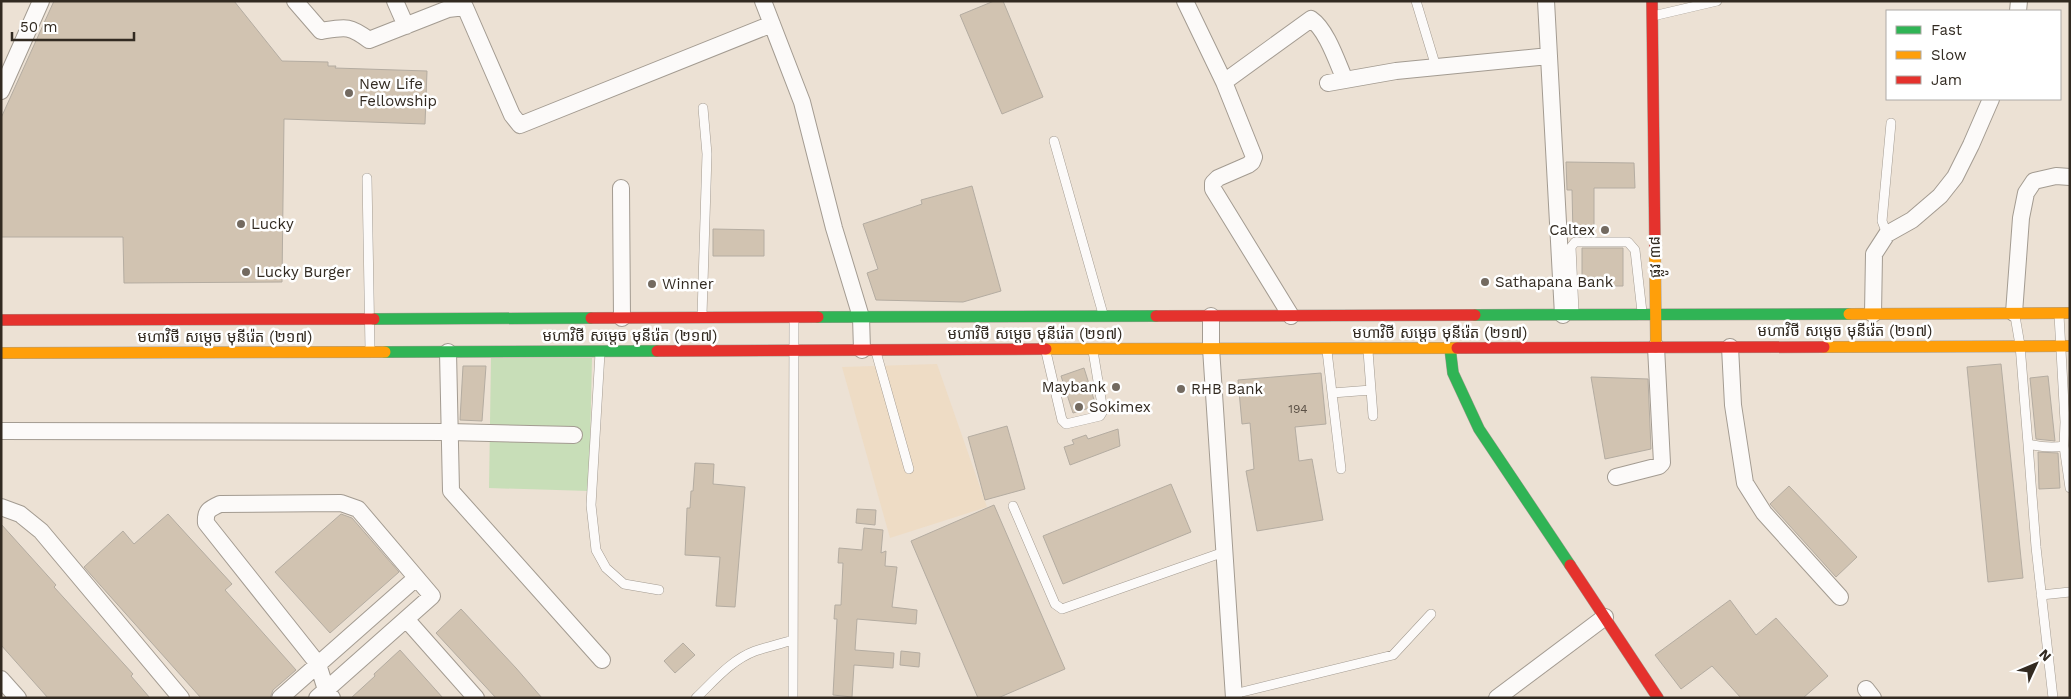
<svg xmlns="http://www.w3.org/2000/svg" width="2071" height="699" viewBox="0 0 2071 699" font-family="'Work Sans','Noto Sans Khmer',sans-serif">
<style>
.built{fill:#eedcc5}
.green{fill:#c8deb8}
.building{fill:#d1c3b1;stroke:#b4aca1}
.lines{fill:none;stroke-linecap:round;stroke-linejoin:round}
.lane-casing{stroke:#a39b91;stroke-width:10}
.street-casing{stroke:#a39b91;stroke-width:18}
.fast-casing{stroke:#a39b91;stroke-width:12}
.slow-casing{stroke:#a39b91;stroke-width:12}
.jam-casing{stroke:#a39b91;stroke-width:12}
.lane{stroke:#fcfaf9;stroke-width:9}
.street{stroke:#fcfaf9;stroke-width:16}
.fast{stroke:#30b455;stroke-width:11}
.slow{stroke:#ff9f0a;stroke-width:11}
.jam{stroke:#e5322d;stroke-width:11}
.poi-dot{fill:#736a60;stroke:#fff;stroke-width:2}
.labels{text-anchor:middle;stroke-width:5;stroke-linejoin:round;paint-order:stroke}
.number-label{font-size:12px;fill:#5a5045}
.poi-label{font-size:15px;fill:#322a21;stroke:#fff;text-anchor:start}
.street-label{font-size:15px;fill:#322a21;stroke:#fff}
</style>
<rect width="100%" height="100%" fill="#ece1d4"/>
<path class="built" d="M 937,364 L 987,507 L 890,538 L 842,367 Z"/>
<path class="green" d="M 491,358 L 592,358 L 589,491 L 489,488 Z"/>
<path class="building" d="M 54,1 L 234,1 L 282,61 L 328,62 L 328,66 L 336,66 L 335,68 L 427,71 L 425,124 L 284,119 L 282,282 L 124,283 L 123,237 L 1,237 L 1,118 Z
M 994,1 L 1003,1 L 1043,97 L 1002,114 L 960,15 Z
M 1566,162 L 1634,163 L 1635,188 L 1594,188 L 1594,235 L 1573,235 L 1572,190 L 1567,190 Z
M 972,186 L 1001,291 L 963,302 L 876,300 L 867,273 L 878,269 L 863,224 L 922,204 L 921,200 Z
M 713,229 L 764,230 L 764,256 L 713,256 Z
M 1582,248 L 1623,248 L 1623,286 L 1582,286 Z
M 2001,364 L 2023,578 L 1988,582 L 1967,367 Z
M 463,366 L 486,366 L 482,421 L 460,420 Z
M 1084,368 L 1096,406 L 1073,413 L 1061,376 Z
M 1321,373 L 1326,424 L 1295,427 L 1299,461 L 1312,459 L 1323,520 L 1257,531 L 1246,471 L 1254,469 L 1250,423 L 1242,424 L 1238,380 Z
M 2048,376 L 2055,441 L 2036,439 L 2030,378 Z
M 1591,377 L 1648,379 L 1651,449 L 1605,459 Z
M 1007,426 L 1025,489 L 985,500 L 968,437 Z
M 1118,429 L 1120,446 L 1070,465 L 1064,447 L 1074,444 L 1072,440 L 1086,435 L 1088,439 Z
M 2038,452 L 2058,453 L 2060,488 L 2039,489 Z
M 695,463 L 714,464 L 713,484 L 745,487 L 735,607 L 716,606 L 720,557 L 685,555 L 687,508 L 690,508 L 691,491 L 693,491 Z
M 1171,484 L 1191,532 L 1063,584 L 1043,536 Z
M 1789,486 L 1857,557 L 1836,577 L 1770,504 Z
M 994,505 L 1065,669 L 998,698 L 978,698 L 911,541 Z
M 857,509 L 876,510 L 875,525 L 856,523 Z
M 168,514 L 232,584 L 225,590 L 296,670 L 273,690 L 270,698 L 201,698 L 84,567 L 123,531 L 134,544 Z
M 341,514 L 352,518 L 399,572 L 330,633 L 275,572 Z
M 1,524 L 56,585 L 54,587 L 133,674 L 131,676 L 150,698 L 48,698 L 1,645 Z
M 864,528 L 883,530 L 881,553 L 886,551 L 885,566 L 897,567 L 892,607 L 917,610 L 916,624 L 857,619 L 855,650 L 894,653 L 893,668 L 854,665 L 852,697 L 833,695 L 837,619 L 834,619 L 835,605 L 841,605 L 843,563 L 838,563 L 839,548 L 862,550 Z
M 1730,600 L 1756,635 L 1776,618 L 1828,676 L 1803,698 L 1741,698 L 1712,666 L 1681,689 L 1655,655 Z
M 461,609 L 516,668 L 542,698 L 496,698 L 436,633 Z
M 683,643 L 695,655 L 675,673 L 664,661 Z
M 400,650 L 443,698 L 351,698 L 375,676 L 374,674 Z
M 901,651 L 920,653 L 919,667 L 900,665 Z"/>
<g class="lines">
<defs>
<path id="lane" d="M 1416,1 L 1436,67
M 1653,16 L 1717,1
M 1054,141 L 1103,314
M 367,178 L 370,349
M 1887,234 L 1882,221 L 1891,123
M 1574,311 L 1571,247 L 1575,242 L 1628,242 L 1635,250 L 1642,312
M 702,315 L 707,154 L 703,108
M 2015,316 L 2020,345 L 2028,444 C 2041,447 2052,448 2064,446 L 2065,422 L 2059,315
M 1327,351 L 1341,469
M 1368,351 L 1373,416
M 876,352 L 909,469
M 1046,352 L 1062,420 L 1066,424 L 1100,416 L 1103,411 L 1093,351
M 600,353 L 591,505 L 596,550 L 606,568 L 624,584 L 659,590
M 1332,393 L 1371,390
M 2028,444 L 2036,547 L 2053,698
M 2064,446 L 2070,488
M 1013,506 L 1055,604 L 1062,609 L 1224,552
M 2041,595 L 2070,592
M 1234,694 L 1393,655 L 1431,614
M 696,698 C 714,681 731,660 755,651 C 767,647 780,644 793,640
M 793,698 L 794,320"/>
<path id="street" d="M 295,1 L 321,31 C 345,27 349,25 369,40 L 448,9 L 465,7 L 512,115 L 520,125 L 772,24
M 395,1 L 406,26
M 763,1 L 802,102 L 834,228 L 861,317 L 862,350
M 1185,1 L 1224,82 L 1254,157 L 1252,162 L 1248,165 L 1218,178 L 1213,183 L 1213,189 L 1291,316
M 1546,1 L 1563,315
M 2018,11 L 2019,1
M 1224,82 L 1311,19 C 1327,30 1337,62 1345,80
M 1328,83 L 1396,71 L 1549,56
M 1,91 L 41,1
M 621,188 L 622,318
M 2014,313 L 2021,218 L 2026,193 L 2034,181 L 2056,176 L 2070,177
M 1873,314 L 1874,254 L 1887,234 L 1912,220 L 1940,196 L 1955,177 L 1971,145 L 1991,99
M 1211,316 L 1211,348 L 1234,698
M 1730,347 L 1733,405 L 1745,483 L 1764,513 L 1840,597
M 448,352 L 451,491 L 602,660
M 1,431 L 449,432 L 574,435
M 1616,477 L 1659,466 L 1662,463 L 1656,347
M 1,507 L 20,514 L 41,531 L 181,698
M 406,619 L 476,698
M 1,679 L 18,698
M 1866,689 L 1873,698
M 280,698 L 416,578
M 317,698 L 326,690 L 432,596 L 358,509 L 341,503 L 220,504 C 209,509 205,511 206,523 L 318,664 L 326,690 L 332,698
M 1497,698 L 1605,617"/>
<path id="fast" d="M 1475,315 L 1849,314
M 818,317 L 1156,316
M 374,319 L 591,318
M 1450,348 L 1453,373 L 1479,429 L 1570,565
M 385,352 L 657,351"/>
<path id="slow" d="M 1655,251 L 1656,347
M 1849,314 L 2070,313
M 1824,347 L 2070,346
M 1046,349 L 1457,348
M 1,353 L 385,352"/>
<path id="jam" d="M 1652,1 L 1655,251
M 1156,316 L 1475,315
M 591,318 L 818,317
M 1,320 L 374,319
M 1457,348 L 1824,347
M 657,351 L 1046,349
M 1570,565 L 1658,698"/>
</defs>
<use href="#lane" class="lane-casing"/>
<use href="#street" class="street-casing"/>
<use href="#fast" class="fast-casing"/>
<use href="#slow" class="slow-casing"/>
<use href="#jam" class="jam-casing"/>
<use href="#lane" class="lane"/>
<use href="#street" class="street"/>
<use href="#fast" class="fast"/>
<use href="#slow" class="slow"/>
<use href="#jam" class="jam"/>
</g>
<g class="poi-dot">
<circle cx="349" cy="93" r="5"/>
<circle cx="241" cy="224" r="5"/>
<circle cx="1605" cy="230" r="5"/>
<circle cx="246" cy="272" r="5"/>
<circle cx="1485" cy="282" r="5"/>
<circle cx="652" cy="284" r="5"/>
<circle cx="1116" cy="387" r="5"/>
<circle cx="1181" cy="389" r="5"/>
<circle cx="1079" cy="407" r="5"/>
</g>
<g class="labels">
<g class="number-label">
<text x="1298" y="413">194</text>
</g>
<g class="poi-label">
<text x="359" y="89">New Life<tspan x="359" dy="17">Fellowship</tspan></text>
<text x="251" y="229">Lucky</text>
<text x="1595" y="235" text-anchor="end">Caltex</text>
<text x="256" y="277">Lucky Burger</text>
<text x="1495" y="287">Sathapana Bank</text>
<text x="662" y="289">Winner</text>
<text x="1106" y="392" text-anchor="end">Maybank</text>
<text x="1191" y="394">RHB Bank</text>
<text x="1089" y="412">Sokimex</text>
</g>
<g class="street-label">
<text transform="translate(1655 257) rotate(-91)" y="5">ផ្លូវ ៣៨</text>
<text x="1845" y="336">មហាវិថី សម្តេច មុនីរ៉េត (២១៧)</text>
<text x="1440" y="338">មហាវិថី សម្តេច មុនីរ៉េត (២១៧)</text>
<text x="1035" y="339">មហាវិថី សម្តេច មុនីរ៉េត (២១៧)</text>
<text x="630" y="341">មហាវិថី សម្តេច មុនីរ៉េត (២១៧)</text>
<text x="225" y="342">មហាវិថី សម្តេច មុនីរ៉េត (២១៧)</text>
</g>
</g>
<rect width="2071" height="699" fill="none" stroke="#322a21" stroke-width="5"/>
<rect x="1886" y="10" width="175" height="90" fill="#ffffff" stroke="#adaaa6"/>
<rect x="1896" y="26" width="25" height="8" fill="#30b455" stroke="#adaaa6"/>
<text x="1931" y="35" font-size="15" fill="#322a21">Fast</text>
<rect x="1896" y="51" width="25" height="8" fill="#ff9f0a" stroke="#adaaa6"/>
<text x="1931" y="60" font-size="15" fill="#322a21">Slow</text>
<rect x="1896" y="76" width="25" height="8" fill="#e5322d" stroke="#adaaa6"/>
<text x="1931" y="85" font-size="15" fill="#322a21">Jam</text>
<g transform="translate(2036 664) rotate(46)" stroke="#ffffff" stroke-width="4" paint-order="stroke">
<path d="M0-4L9 19L0 12L-9 19Z" fill="#322a21"/>
<text y="-8" font-size="14" font-weight="bold" text-anchor="middle" fill="#322a21">N</text>
</g>
<path d="M12 32v8h122v-8" fill="none" stroke="#322a21" stroke-width="2.5"/>
<text x="20" y="32" font-size="15" fill="#322a21" stroke="#ffffff" stroke-width="4" paint-order="stroke">50 m</text>
</svg>
